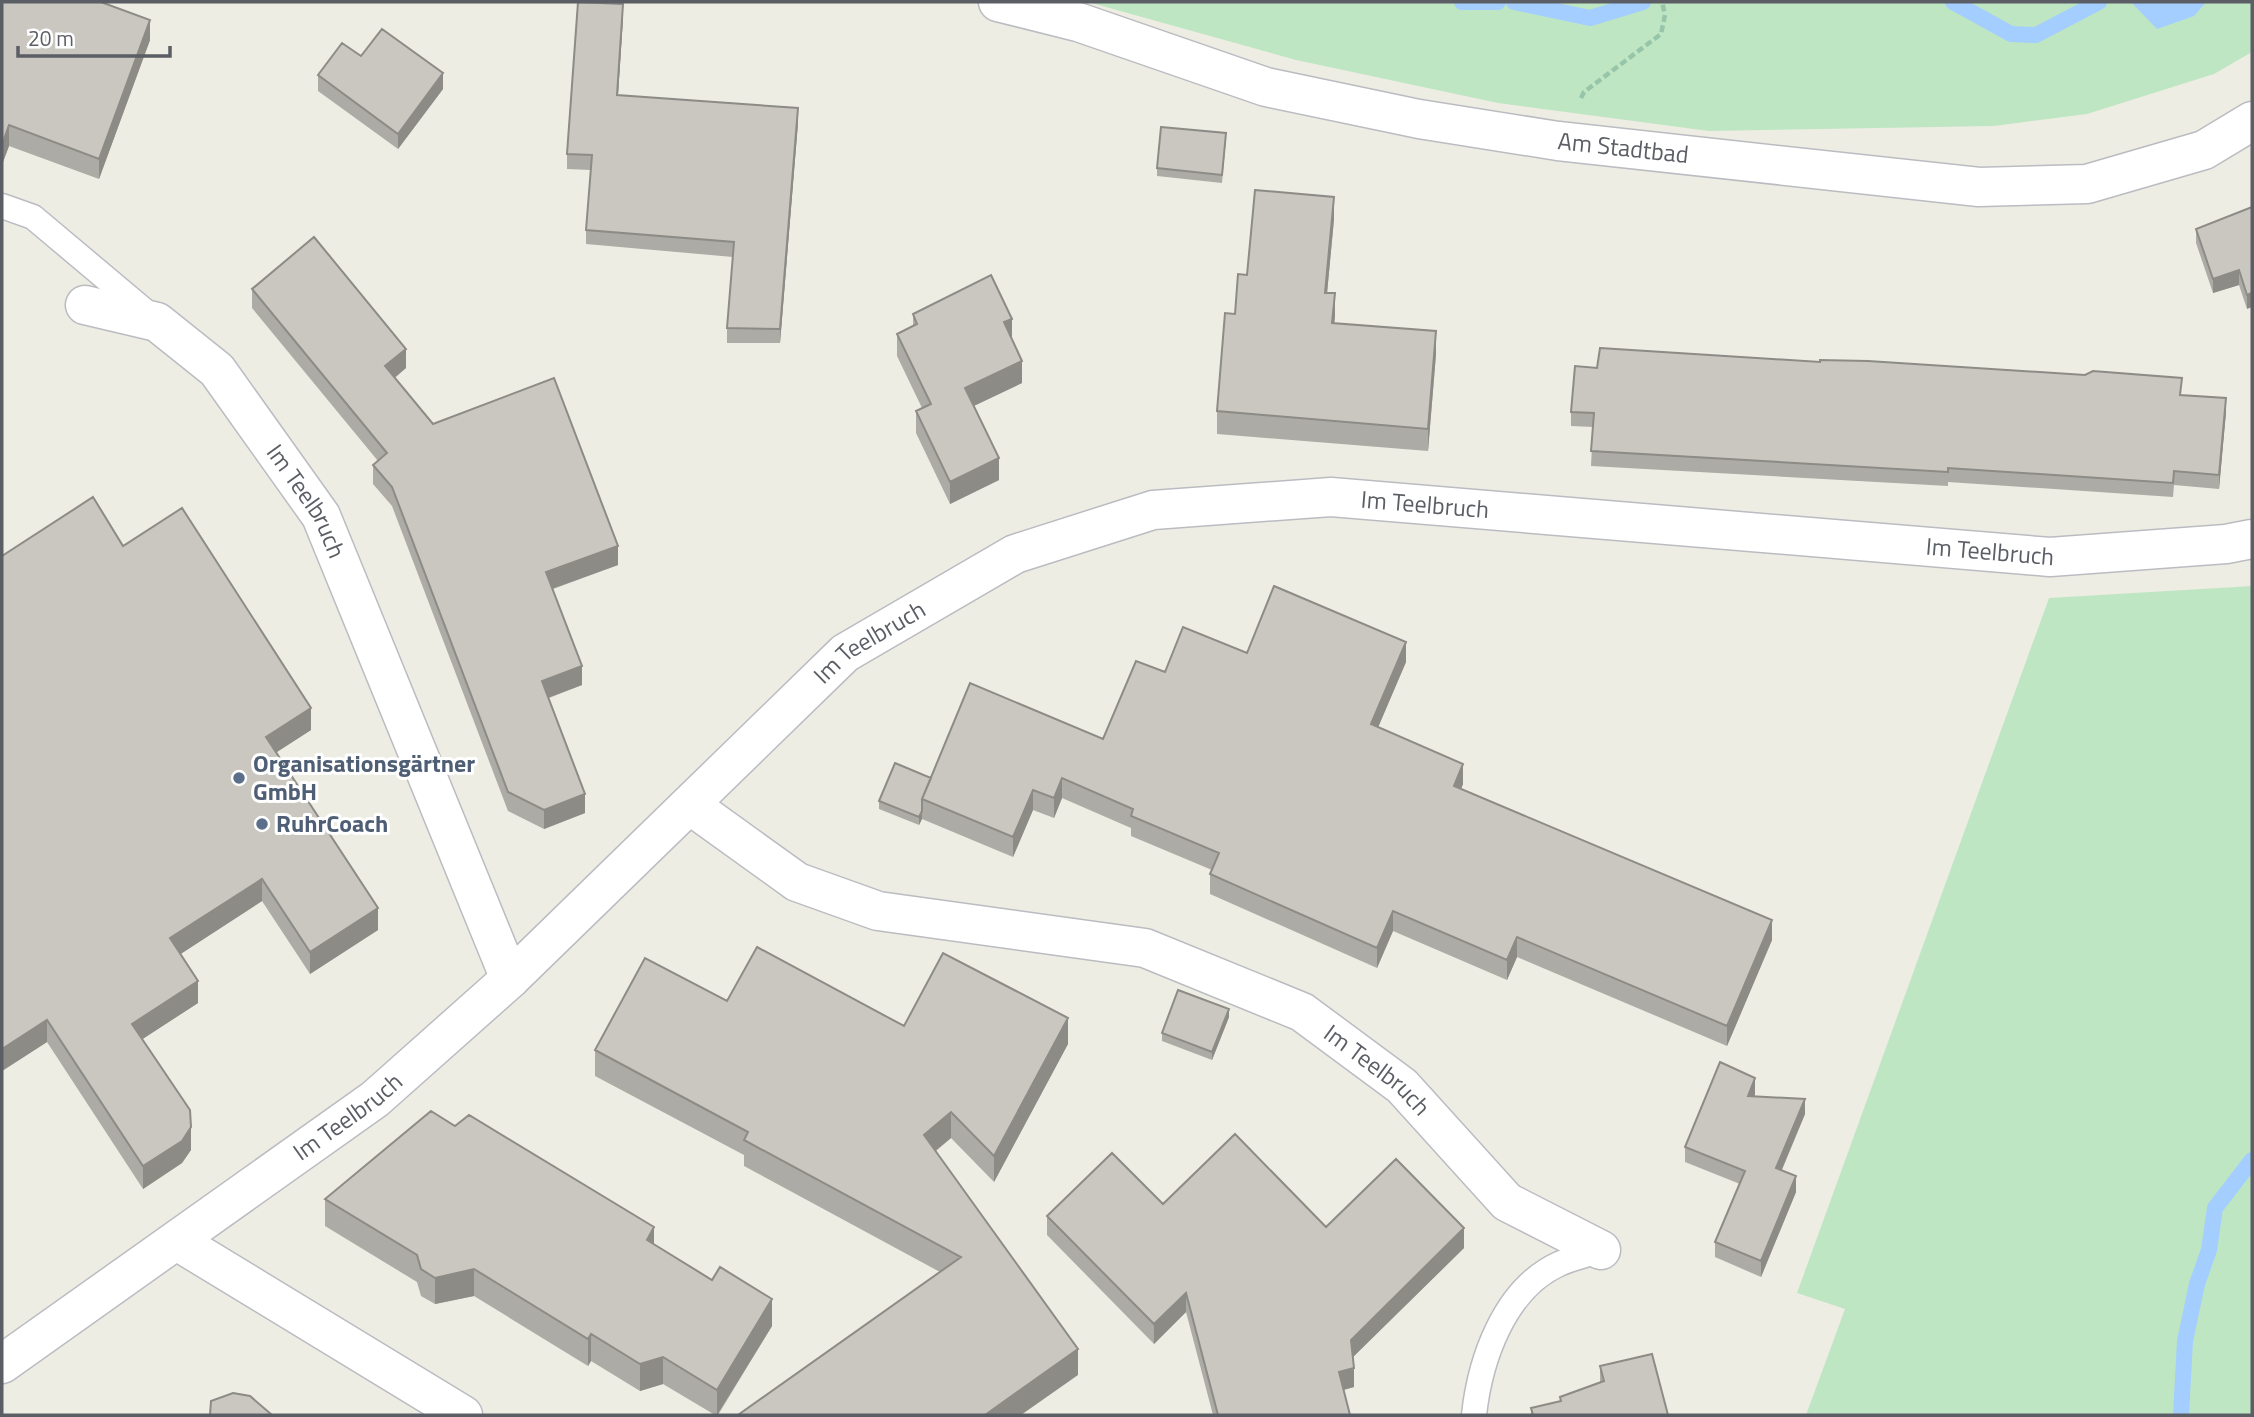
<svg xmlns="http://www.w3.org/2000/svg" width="2254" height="1417" viewBox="0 0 2254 1417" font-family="'Titillium Web',sans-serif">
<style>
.green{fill:#bfe6c3}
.water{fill:#a3ceff}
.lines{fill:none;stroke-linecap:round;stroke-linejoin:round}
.stream{stroke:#a3ceff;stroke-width:16}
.service-casing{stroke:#bbbcc2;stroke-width:27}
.minor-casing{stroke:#bbbcc2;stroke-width:41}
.tertiary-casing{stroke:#bbbcc2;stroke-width:41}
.path{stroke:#97c5a9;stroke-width:4.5;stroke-dasharray:7 3.5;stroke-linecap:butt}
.service{stroke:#fff;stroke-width:24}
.minor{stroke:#fff;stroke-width:38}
.tertiary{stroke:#fff;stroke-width:38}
.wall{fill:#adaba5}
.shaded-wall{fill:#8d8b86}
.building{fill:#c9c7c0;stroke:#8d8b86;stroke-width:2}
.service-dot{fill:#5c6f8a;stroke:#fff;stroke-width:2.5}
.labels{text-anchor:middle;stroke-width:6;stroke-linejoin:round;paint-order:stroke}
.street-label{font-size:24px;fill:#5b5e64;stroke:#fff}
.service-label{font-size:24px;font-weight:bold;fill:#4e5e75;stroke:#fff;text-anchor:start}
</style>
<rect width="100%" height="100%" fill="#eeede3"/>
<path class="green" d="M 1088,2 L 2252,2 L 2252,52 L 2214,74 L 2087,114 L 1994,126 L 1709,131 L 1498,103 L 1296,60 Z
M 2252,586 L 2252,1415 L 1806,1415 L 1845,1309 L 1797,1293 L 2049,598 Z"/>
<path class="water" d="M 2131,2 L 2206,2 L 2194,16 L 2157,29 Z"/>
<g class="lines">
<path class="stream" d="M 1462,2 L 1498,2
M 1514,2 L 1590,18 L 1643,2
M 1953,2 L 2011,34 L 2036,35 L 2099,2
M 2181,1415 L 2185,1341 L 2197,1284 L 2209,1250 L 2215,1208 L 2252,1160"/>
<defs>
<path id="service" d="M 2,206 L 33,217 L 152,317
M 1474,1415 C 1480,1360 1504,1289 1559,1264 C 1572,1258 1587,1255 1601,1250"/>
<g id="minor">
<path id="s1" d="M 998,2 L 1078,22 L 1266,87 L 1419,119 L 1558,141 L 1979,187 L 2087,184 L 2204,150 L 2252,121"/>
<path id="s2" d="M 85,305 L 157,322 L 217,370 L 321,516 L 510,979"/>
<path id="s3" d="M 690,805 L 797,882 L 878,911 L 1145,948 L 1302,1012 L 1402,1086 L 1507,1202 L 1601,1250"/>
<path d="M 177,1241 L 463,1415"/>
</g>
<g id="tertiary">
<path id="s4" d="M 2,1364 L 375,1099 L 510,979 L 845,653 L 1015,554 L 1153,510 L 1331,497 L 2050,557 L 2226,544 L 2252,539"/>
</g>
</defs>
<use href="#service" class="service-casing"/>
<use href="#minor" class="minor-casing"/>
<use href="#tertiary" class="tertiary-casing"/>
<path class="path" d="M 1581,98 L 1584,92 L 1661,34 L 1665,15 L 1662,2"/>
<use href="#service" class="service"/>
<use href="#minor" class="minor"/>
<use href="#tertiary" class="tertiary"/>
</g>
<path class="wall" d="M 2,2 L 150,40 L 99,179 L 9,146 L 3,162 L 2,162 Z
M 623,18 L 618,95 L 798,123 L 780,343 L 727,343 L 727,328 L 733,257 L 586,244 L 586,230 L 591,170 L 567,169 L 567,154 Z
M 361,56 L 443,89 L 398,149 L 318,91 L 318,75 Z
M 1226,140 L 1222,183 L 1157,176 L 1157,168 Z
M 2252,207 L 2247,309 L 2239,285 L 2213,293 L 2196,243 L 2196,229 Z
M 1334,219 L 1327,293 L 1335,316 L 1334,323 L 1436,354 L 1428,451 L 1217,434 L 1217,411 L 1235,314 L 1247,275 Z
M 252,289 L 406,368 L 395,378 L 433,424 L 618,565 L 553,589 L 582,685 L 549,698 L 585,813 L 544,829 L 508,811 L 392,506 L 373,484 L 373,465 L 378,461 L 252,308 Z
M 913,314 L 1012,339 L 1022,383 L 974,406 L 999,480 L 950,504 L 916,433 L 916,411 L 922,408 L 897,356 L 897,334 L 913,326 Z
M 1597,368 L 2181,395 L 2226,412 L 2219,489 L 2174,485 L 2173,497 L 1948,482 L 1948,486 L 1591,466 L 1593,427 L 1571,426 L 1571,412 Z
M 123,546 L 311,730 L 277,752 L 378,930 L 310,974 L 262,901 L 180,954 L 198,1003 L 142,1039 L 191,1150 L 182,1163 L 143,1189 L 47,1042 L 2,1071 L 2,556 Z
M 1247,653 L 1406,662 L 1378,727 L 1463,784 L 1461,789 L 1772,940 L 1727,1046 L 1517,957 L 1507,980 L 1393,931 L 1377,968 L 1210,894 L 1210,874 L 1212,870 L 1131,836 L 1131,828 L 1062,798 L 1054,818 L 1033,810 L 1013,857 L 922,819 L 919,825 L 879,809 L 879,801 L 931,778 L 1103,739 L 1165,672 Z
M 727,1001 L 904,1026 L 1068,1044 L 994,1182 L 951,1138 L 936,1151 L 1078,1375 L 940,1272 L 744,1166 L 744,1155 L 595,1076 L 595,1050 Z
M 1229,1017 L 1212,1060 L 1162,1041 L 1162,1033 Z
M 1755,1094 L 1755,1096 L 1805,1114 L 1782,1170 L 1796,1192 L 1761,1277 L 1715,1257 L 1715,1242 L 1740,1184 L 1685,1162 L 1685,1147 Z
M 325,1199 L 654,1244 L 772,1326 L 718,1415 L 715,1415 L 663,1384 L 640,1391 L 591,1361 L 588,1366 L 474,1296 L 435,1304 L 421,1296 L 417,1282 L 325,1226 Z
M 1163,1204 L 1326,1227 L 1464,1248 L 1353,1357 L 1354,1387 L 1344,1390 L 1350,1415 L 1213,1415 L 1186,1312 L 1154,1344 L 1047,1235 L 1047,1216 Z
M 1600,1366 L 1668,1415 L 1531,1415 L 1531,1408 L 1560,1401 L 1560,1397 L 1600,1382 Z"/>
<path class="shaded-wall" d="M 623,4 L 623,18 L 617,110 L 617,95 Z
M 150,20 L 150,40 L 99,179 L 99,159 Z
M 443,73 L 443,89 L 398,149 L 398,134 Z
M 798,108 L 798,123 L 780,343 L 780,329 Z
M 9,125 L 9,146 L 3,162 L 3,142 Z
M 1334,197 L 1334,219 L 1325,315 L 1325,293 Z
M 2239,270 L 2239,285 L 2213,293 L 2213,279 Z
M 1335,293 L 1335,316 L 1332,345 L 1332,323 Z
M 2252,293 L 2252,307 L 2247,309 L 2247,295 Z
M 1012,319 L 1012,341 L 1004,322 Z
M 1436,331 L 1436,354 L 1428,451 L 1428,429 Z
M 406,349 L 406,368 L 385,385 L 385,366 Z
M 1022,361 L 1022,383 L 965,410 L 965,388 Z
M 2226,398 L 2226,412 L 2219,489 L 2219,475 Z
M 999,458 L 999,480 L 950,504 L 950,482 Z
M 618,546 L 618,565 L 546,591 L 546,572 Z
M 1406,642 L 1406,662 L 1371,744 L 1371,724 Z
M 582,666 L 582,685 L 542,700 L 542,681 Z
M 311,708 L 311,730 L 266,759 L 266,737 Z
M 1463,764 L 1463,784 L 1454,806 L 1454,786 Z
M 1062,778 L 1062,798 L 1054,818 L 1054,798 Z
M 1033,790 L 1033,810 L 1013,857 L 1013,837 Z
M 585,794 L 585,813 L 544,829 L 544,810 Z
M 922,811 L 922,819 L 919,825 L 919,817 Z
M 262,879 L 262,901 L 170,961 L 170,938 Z
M 378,908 L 378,930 L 310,974 L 310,952 Z
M 1393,911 L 1393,931 L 1377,968 L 1377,948 Z
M 1772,920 L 1772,940 L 1727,1046 L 1727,1026 Z
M 1517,937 L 1517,957 L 1507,980 L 1507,960 Z
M 198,981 L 198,1003 L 132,1046 L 132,1024 Z
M 1229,1009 L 1229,1017 L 1212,1060 L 1212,1052 Z
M 1068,1018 L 1068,1044 L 994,1182 L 994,1156 Z
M 47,1020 L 47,1042 L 2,1071 L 2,1049 Z
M 1755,1078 L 1755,1094 L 1748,1111 L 1748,1096 Z
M 1805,1099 L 1805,1114 L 1776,1183 L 1776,1168 Z
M 951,1112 L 951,1138 L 924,1160 L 924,1135 Z
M 191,1127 L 191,1150 L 182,1163 L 143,1189 L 143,1166 Z
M 1796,1176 L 1796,1192 L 1761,1277 L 1761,1261 Z
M 654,1227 L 654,1254 L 647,1240 Z
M 1464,1228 L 1464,1248 L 1351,1359 L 1351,1340 Z
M 474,1269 L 474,1296 L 435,1304 L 435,1278 Z
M 1186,1293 L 1186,1312 L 1154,1344 L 1154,1324 Z
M 772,1299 L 772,1326 L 717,1415 L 717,1390 Z
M 591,1334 L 591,1361 L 588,1366 L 588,1339 Z
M 1078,1349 L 1078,1375 L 1021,1415 L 985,1415 Z
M 663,1357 L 663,1384 L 640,1391 L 640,1364 Z
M 1354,1368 L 1354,1387 L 1339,1391 L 1339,1372 Z"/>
<path class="building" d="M 2,2 L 101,2 L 150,20 L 99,159 L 9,125 L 3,142 L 2,141 Z
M 578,2 L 623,4 L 617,95 L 798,108 L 780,329 L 727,328 L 734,242 L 586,230 L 592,155 L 567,154 Z
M 382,29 L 443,73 L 398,134 L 318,75 L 342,43 L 361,56 Z
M 1161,127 L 1226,133 L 1222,175 L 1157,168 Z
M 1255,190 L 1334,197 L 1325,293 L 1335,293 L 1332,323 L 1436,331 L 1428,429 L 1217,411 L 1225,313 L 1235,314 L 1238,274 L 1247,275 Z
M 2252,207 L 2252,293 L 2247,295 L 2239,270 L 2213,279 L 2196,229 Z
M 314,237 L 406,349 L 385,366 L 433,424 L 554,378 L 618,546 L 546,572 L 582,666 L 542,681 L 585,794 L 544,810 L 508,792 L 392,487 L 373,465 L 387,453 L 252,289 Z
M 991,275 L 1012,319 L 1004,322 L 1022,361 L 965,388 L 999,458 L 950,482 L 916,411 L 931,404 L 897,334 L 917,324 L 913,314 Z
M 1600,348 L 1820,362 L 1820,360 L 1868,361 L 2085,375 L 2093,371 L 2182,378 L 2180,395 L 2226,398 L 2219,475 L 2174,471 L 2173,483 L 1948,468 L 1948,472 L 1591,451 L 1594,413 L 1571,412 L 1575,366 L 1597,368 Z
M 93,497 L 123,546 L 182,508 L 311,708 L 266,737 L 378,908 L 310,952 L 262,879 L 170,938 L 198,981 L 132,1024 L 190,1110 L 191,1127 L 182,1141 L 143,1166 L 47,1020 L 2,1049 L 2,556 Z
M 1274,586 L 1406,642 L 1371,724 L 1463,764 L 1454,786 L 1772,920 L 1727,1026 L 1517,937 L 1507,960 L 1393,911 L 1377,948 L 1210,874 L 1219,853 L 1131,816 L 1133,809 L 1062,778 L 1054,798 L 1033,790 L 1013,837 L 922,799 L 970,683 L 1103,739 L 1136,661 L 1165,672 L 1183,627 L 1247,653 Z
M 895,763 L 931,778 L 922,799 L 922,811 L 919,817 L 879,801 Z
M 757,947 L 904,1026 L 943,953 L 1068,1018 L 994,1156 L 951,1112 L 924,1135 L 1078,1349 L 985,1415 L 738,1415 L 961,1257 L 744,1140 L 748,1132 L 595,1050 L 645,958 L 727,1001 Z
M 1178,990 L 1229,1009 L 1212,1052 L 1162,1033 Z
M 1720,1062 L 1755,1078 L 1748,1096 L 1805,1099 L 1776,1168 L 1796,1176 L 1761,1261 L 1715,1242 L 1745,1171 L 1685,1147 Z
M 431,1111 L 455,1126 L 469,1115 L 654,1227 L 647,1240 L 712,1280 L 720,1267 L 772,1299 L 717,1390 L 663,1357 L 640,1364 L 591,1334 L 588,1339 L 474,1269 L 435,1278 L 421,1269 L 417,1255 L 325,1199 Z
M 1235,1134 L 1326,1227 L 1396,1159 L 1464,1228 L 1351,1340 L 1354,1368 L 1339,1372 L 1350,1415 L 1218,1415 L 1186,1293 L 1154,1324 L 1047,1216 L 1112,1153 L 1163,1204 Z
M 1652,1354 L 1668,1415 L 1533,1415 L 1531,1408 L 1561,1401 L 1560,1397 L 1604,1381 L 1600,1366 Z
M 233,1393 L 250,1396 L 272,1415 L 210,1415 L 211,1401 Z"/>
<g class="service-dot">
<circle cx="239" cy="778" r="7"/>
<circle cx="262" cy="824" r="7"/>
</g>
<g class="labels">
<g class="street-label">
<text dy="8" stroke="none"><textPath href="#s1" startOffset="644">Am Stadtbad</textPath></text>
<text dy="8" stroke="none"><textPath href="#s2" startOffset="310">Im Teelbruch</textPath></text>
<text dy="8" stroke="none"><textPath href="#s4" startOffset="1720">Im Teelbruch</textPath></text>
<text dy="8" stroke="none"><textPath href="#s4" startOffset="2287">Im Teelbruch</textPath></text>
<text dy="8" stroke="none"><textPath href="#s4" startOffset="1132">Im Teelbruch</textPath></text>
<text dy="8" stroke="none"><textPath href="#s3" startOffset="752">Im Teelbruch</textPath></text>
<text dy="8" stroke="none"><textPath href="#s4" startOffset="425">Im Teelbruch</textPath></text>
</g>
<g class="service-label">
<text x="253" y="772">Organisationsgärtner<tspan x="253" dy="28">GmbH</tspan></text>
<text x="276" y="832">RuhrCoach</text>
</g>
</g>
<rect width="2254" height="1417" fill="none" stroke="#5b5e64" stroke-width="7"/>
<path d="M18 46v10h152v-10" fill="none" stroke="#5b5e64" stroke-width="3.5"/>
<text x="28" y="46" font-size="21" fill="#5b5e64" stroke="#ffffff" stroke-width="5" paint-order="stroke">20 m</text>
</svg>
